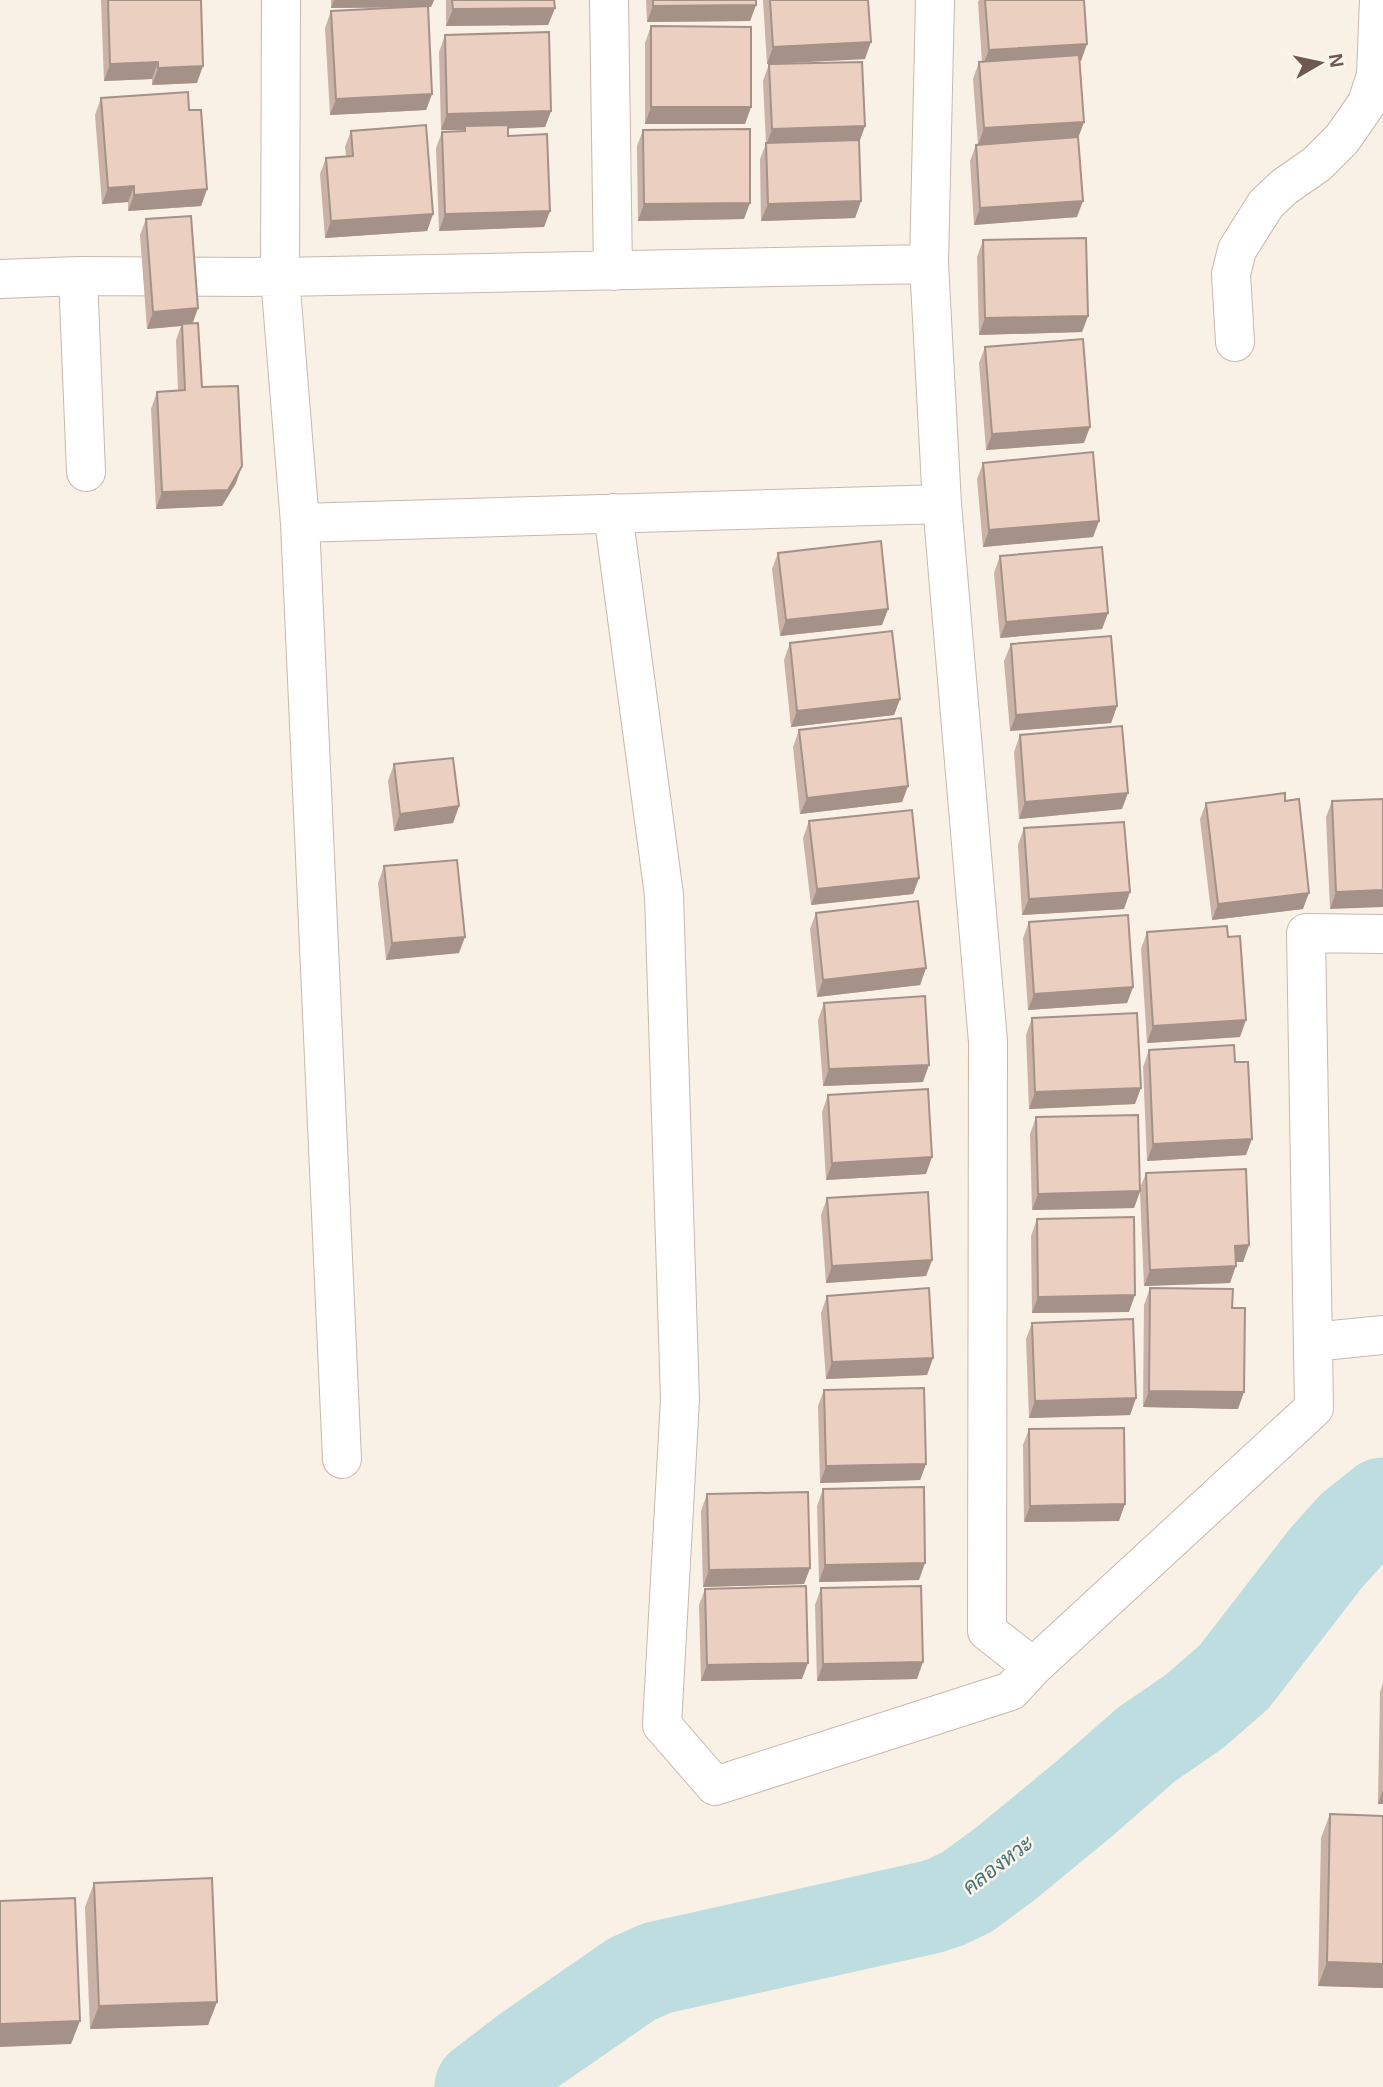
<svg xmlns="http://www.w3.org/2000/svg" width="1383" height="2087" viewBox="0 0 1383 2087" font-family="Helvetica,Sarabun,sans-serif">
<style>
.lines{fill:none;stroke-linecap:round;stroke-linejoin:round}
.river{stroke:#bddde0;stroke-width:93}
.minor-casing{stroke:#c9b8ad;stroke-width:40}
.minor{stroke:#fff;stroke-width:38}
.wall{fill:#cab2a6}
.shaded-wall{fill:#a49187}
.building{fill:#ebcfc1;stroke:#a49187;stroke-width:2}
.labels{text-anchor:middle;stroke-width:5;stroke-linejoin:round;paint-order:stroke}
.water-label{font-size:21px;font-style:italic;fill:#477378;stroke:#fcf5eb}
</style>
<rect width="100%" height="100%" fill="#f9f0e6"/>
<g class="lines">
<path class="river" d="M 481,2087 L 528,2051 L 632,1979 L 657,1968 L 931,1907 L 946,1902 L 967,1892 L 1005,1864 L 1084,1799 L 1147,1744 L 1195,1711 L 1234,1677 L 1326,1558 L 1353,1528 L 1383,1504"/>
<defs>
<path id="minor" d="M 609,0 L 613,271
M 78,276 L 86,472
M 0,279 L 78,276 L 280,277 L 281,0
M 1235,342 L 1231,274 L 1237,250 L 1266,204 L 1284,187 L 1317,164 L 1342,139 L 1367,103 L 1376,75 L 1379,0
M 942,504 L 988,1042 L 987,1631 L 1033,1667 L 1314,1408 L 1306,933 L 1383,934
M 613,513 L 664,895 L 680,1399 L 662,1725 L 715,1786 L 1011,1691 L 1033,1667
M 300,523 L 942,504 L 929,264 L 935,0
M 1313,1342 L 1383,1335
M 342,1459 L 300,523 L 280,277 L 929,264"/>
</defs>
<use href="#minor" class="minor-casing"/>
<use href="#minor" class="minor"/>
</g>
<path class="wall" d="M 101,0 L 201,0 L 197,83 L 152,85 L 152,79 L 104,81 Z
M 331,0 L 434,0 L 431,7 L 428,7 L 432,94 L 426,110 L 330,115 L 325,28 L 331,11 L 413,7 L 331,8 Z
M 446,0 L 554,0 L 555,8 L 548,25 L 446,26 Z
M 646,0 L 756,0 L 756,5 L 750,21 L 647,22 Z
M 763,0 L 868,0 L 865,59 L 767,64 Z
M 979,0 L 1084,0 L 1081,61 L 1080,61 L 1084,122 L 1078,138 L 1077,217 L 974,225 L 970,161 L 976,145 L 978,145 L 973,79 L 979,62 L 982,62 L 978,2 Z
M 651,26 L 751,107 L 745,124 L 645,124 L 645,43 Z
M 445,35 L 551,111 L 545,127 L 508,128 L 508,136 L 550,211 L 544,227 L 439,231 L 436,148 L 442,132 L 463,131 L 464,130 L 441,130 L 439,52 Z
M 769,64 L 865,126 L 859,141 L 861,201 L 855,218 L 761,221 L 760,159 L 766,144 L 763,81 Z
M 101,98 L 189,110 L 207,189 L 201,206 L 128,211 L 128,202 L 102,204 L 95,115 Z
M 643,130 L 744,219 L 638,221 L 637,146 Z
M 351,131 L 433,214 L 427,231 L 325,238 L 320,174 L 326,158 L 346,156 L 345,147 Z
M 146,219 L 198,308 L 192,323 L 202,387 L 236,483 L 222,506 L 156,509 L 151,409 L 157,392 L 178,390 L 176,340 L 181,326 L 147,329 L 140,235 Z
M 983,240 L 1088,316 L 1082,332 L 979,335 L 977,257 Z
M 985,347 L 1084,443 L 986,450 L 979,363 Z
M 983,463 L 1099,521 L 1093,537 L 983,547 L 977,479 Z
M 778,553 L 888,609 L 882,625 L 780,636 L 772,569 Z
M 1000,556 L 1108,613 L 1102,629 L 1000,638 L 994,573 Z
M 790,643 L 900,699 L 894,715 L 791,727 L 784,660 Z
M 1011,644 L 1117,706 L 1111,723 L 1010,731 L 1004,661 Z
M 799,730 L 908,786 L 902,802 L 800,814 L 793,747 Z
M 1020,735 L 1122,809 L 1019,819 L 1014,752 Z
M 394,764 L 459,806 L 453,823 L 394,831 L 388,781 Z
M 1383,799 L 1330,909 L 1326,817 L 1332,801 Z
M 1285,801 L 1303,909 L 1212,920 L 1200,819 L 1206,803 Z
M 809,821 L 919,878 L 913,894 L 811,905 L 803,838 Z
M 1024,828 L 1124,909 L 1022,915 L 1018,845 Z
M 384,866 L 459,953 L 386,960 L 378,883 Z
M 816,913 L 926,968 L 920,985 L 817,997 L 810,929 Z
M 1029,922 L 1133,987 L 1127,1003 L 1028,1010 L 1023,938 Z
M 1147,932 L 1240,1037 L 1147,1043 L 1141,949 Z
M 824,1003 L 923,1082 L 823,1086 L 818,1020 Z
M 1032,1018 L 1135,1104 L 1029,1109 L 1026,1035 Z
M 1149,1050 L 1235,1062 L 1246,1155 L 1147,1161 L 1143,1067 Z
M 828,1095 L 926,1174 L 826,1180 L 822,1112 Z
M 1036,1117 L 1140,1188 L 1146,1173 L 1249,1245 L 1243,1262 L 1236,1262 L 1230,1283 L 1144,1286 L 1140,1192 L 1134,1208 L 1032,1210 L 1030,1134 Z
M 827,1198 L 932,1260 L 926,1276 L 826,1283 L 821,1215 Z
M 1037,1219 L 1129,1312 L 1032,1313 L 1031,1236 Z
M 1150,1288 L 1232,1308 L 1238,1409 L 1143,1407 L 1144,1305 Z
M 827,1296 L 933,1358 L 927,1375 L 826,1379 L 821,1313 Z
M 1032,1323 L 1136,1398 L 1130,1415 L 1029,1418 L 1026,1339 Z
M 824,1390 L 926,1464 L 920,1480 L 820,1483 L 818,1406 Z
M 1029,1429 L 1119,1521 L 1024,1522 L 1023,1445 Z
M 823,1489 L 919,1580 L 819,1582 L 817,1506 Z
M 707,1494 L 810,1568 L 804,1584 L 703,1587 L 701,1511 Z
M 821,1588 L 917,1679 L 817,1681 L 815,1605 Z
M 705,1589 L 802,1679 L 701,1681 L 699,1605 Z
M 1383,1683 L 1383,1804 L 1378,1804 L 1380,1692 Z
M 1330,1814 L 1383,1816 L 1383,1988 L 1318,1986 L 1321,1838 Z
M 94,1883 L 217,2002 L 208,2025 L 90,2029 L 85,1907 Z"/>
<path class="shaded-wall" d="M 334,0 L 434,0 L 431,7 L 331,8 Z
M 756,5 L 750,21 L 647,22 L 653,6 Z
M 555,8 L 548,25 L 446,26 L 453,9 Z
M 871,42 L 865,59 L 767,64 L 773,47 Z
M 1087,44 L 1081,61 L 982,67 L 989,50 Z
M 158,62 L 152,79 L 104,81 L 110,64 Z
M 203,66 L 197,83 L 152,85 L 158,68 Z
M 432,94 L 426,110 L 330,115 L 336,99 Z
M 651,107 L 751,107 L 745,124 L 645,124 Z
M 551,111 L 545,127 L 465,130 L 465,126 L 464,130 L 441,130 L 447,114 Z
M 1084,122 L 1078,138 L 978,145 L 984,128 Z
M 865,126 L 859,143 L 766,146 L 772,129 Z
M 134,186 L 128,202 L 102,204 L 108,188 Z
M 207,189 L 201,206 L 128,211 L 134,195 Z
M 861,201 L 855,218 L 761,221 L 768,204 Z
M 1083,201 L 1077,217 L 974,225 L 980,208 Z
M 750,203 L 744,219 L 638,221 L 644,204 Z
M 550,211 L 544,227 L 439,231 L 445,214 Z
M 433,214 L 427,231 L 325,238 L 331,221 Z
M 198,308 L 192,325 L 147,329 L 153,312 Z
M 1088,316 L 1082,332 L 979,335 L 985,318 Z
M 1090,427 L 1084,443 L 986,450 L 992,434 Z
M 242,466 L 236,483 L 222,506 L 156,509 L 162,492 Z
M 1099,521 L 1093,537 L 983,547 L 989,530 Z
M 888,609 L 882,625 L 780,636 L 786,620 Z
M 1108,613 L 1102,629 L 1000,638 L 1006,622 Z
M 900,699 L 894,715 L 791,727 L 797,711 Z
M 1117,706 L 1111,723 L 1010,731 L 1016,715 Z
M 908,786 L 902,802 L 800,814 L 807,798 Z
M 1128,793 L 1122,809 L 1019,819 L 1025,802 Z
M 459,806 L 453,823 L 394,831 L 400,814 Z
M 919,878 L 913,894 L 811,905 L 817,889 Z
M 1383,890 L 1383,907 L 1330,909 L 1336,892 Z
M 1130,892 L 1124,909 L 1022,915 L 1029,899 Z
M 1309,893 L 1303,909 L 1212,920 L 1218,904 Z
M 465,937 L 459,953 L 386,960 L 392,943 Z
M 926,968 L 920,985 L 817,997 L 823,980 Z
M 1133,987 L 1127,1003 L 1028,1010 L 1034,994 Z
M 1246,1020 L 1240,1037 L 1147,1043 L 1153,1026 Z
M 929,1065 L 923,1082 L 823,1086 L 829,1069 Z
M 1141,1088 L 1135,1104 L 1029,1109 L 1035,1092 Z
M 1252,1139 L 1246,1155 L 1147,1161 L 1153,1144 Z
M 932,1157 L 926,1174 L 826,1180 L 832,1163 Z
M 1140,1191 L 1134,1208 L 1032,1210 L 1038,1194 Z
M 1249,1245 L 1243,1262 L 1229,1262 L 1235,1246 Z
M 932,1260 L 926,1276 L 826,1283 L 832,1266 Z
M 1236,1266 L 1230,1283 L 1144,1286 L 1150,1270 Z
M 1135,1295 L 1129,1312 L 1032,1313 L 1038,1297 Z
M 933,1358 L 927,1375 L 826,1379 L 832,1362 Z
M 1149,1391 L 1244,1392 L 1238,1409 L 1143,1407 Z
M 1136,1398 L 1130,1415 L 1029,1418 L 1035,1401 Z
M 926,1464 L 920,1480 L 820,1483 L 826,1466 Z
M 1125,1504 L 1119,1521 L 1024,1522 L 1030,1506 Z
M 925,1563 L 919,1580 L 819,1582 L 825,1565 Z
M 810,1568 L 804,1584 L 703,1587 L 709,1570 Z
M 923,1662 L 917,1679 L 817,1681 L 823,1664 Z
M 808,1663 L 802,1679 L 701,1681 L 707,1665 Z
M 1383,1790 L 1383,1804 L 1378,1804 Z
M 1327,1962 L 1383,1964 L 1383,1988 L 1318,1986 Z
M 217,2002 L 208,2025 L 90,2029 L 99,2006 Z
M 80,2021 L 71,2044 L 0,2047 L 0,2024 Z"/>
<path class="building" d="M 108,0 L 201,0 L 203,66 L 158,68 L 158,62 L 110,64 Z
M 452,0 L 554,0 L 555,8 L 453,9 Z
M 653,0 L 756,0 L 756,5 L 653,6 Z
M 770,0 L 868,0 L 871,42 L 773,47 Z
M 985,0 L 1084,0 L 1087,44 L 989,50 Z
M 428,6 L 432,94 L 336,99 L 331,11 Z
M 651,26 L 751,27 L 751,107 L 651,107 Z
M 549,32 L 551,111 L 447,114 L 445,35 Z
M 1079,55 L 1084,122 L 984,128 L 979,62 Z
M 862,62 L 865,126 L 772,129 L 769,64 Z
M 188,92 L 189,110 L 201,110 L 207,189 L 134,195 L 134,186 L 108,188 L 101,98 Z
M 426,125 L 433,214 L 331,221 L 326,158 L 353,156 L 351,131 Z
M 508,125 L 508,136 L 547,134 L 550,211 L 445,214 L 442,132 L 465,131 L 465,126 Z
M 750,129 L 750,203 L 644,204 L 643,130 Z
M 1078,137 L 1083,201 L 980,208 L 976,145 Z
M 859,140 L 861,201 L 768,204 L 766,143 Z
M 191,216 L 198,308 L 153,312 L 146,219 Z
M 1086,238 L 1088,316 L 985,318 L 983,240 Z
M 198,323 L 202,387 L 238,386 L 242,466 L 228,490 L 162,492 L 157,392 L 185,390 L 182,324 Z
M 1083,339 L 1090,427 L 992,434 L 985,347 Z
M 1093,452 L 1099,521 L 989,530 L 983,463 Z
M 881,541 L 888,609 L 786,620 L 778,553 Z
M 1102,547 L 1108,613 L 1006,622 L 1000,556 Z
M 892,631 L 900,699 L 797,711 L 790,643 Z
M 1111,636 L 1117,706 L 1016,715 L 1011,644 Z
M 901,718 L 908,786 L 807,798 L 799,730 Z
M 1122,726 L 1128,793 L 1025,802 L 1020,735 Z
M 453,758 L 459,806 L 400,814 L 394,764 Z
M 1285,793 L 1285,801 L 1299,799 L 1309,893 L 1218,904 L 1206,803 Z
M 1383,799 L 1383,890 L 1336,892 L 1332,801 Z
M 912,810 L 919,878 L 817,889 L 809,821 Z
M 1124,822 L 1130,892 L 1029,899 L 1024,828 Z
M 457,860 L 465,937 L 392,943 L 384,866 Z
M 918,901 L 926,968 L 823,980 L 816,913 Z
M 1128,915 L 1133,987 L 1034,994 L 1029,922 Z
M 1227,926 L 1228,937 L 1240,936 L 1246,1020 L 1153,1026 L 1147,932 Z
M 925,996 L 929,1065 L 829,1069 L 824,1003 Z
M 1137,1013 L 1141,1088 L 1035,1092 L 1032,1018 Z
M 1234,1045 L 1235,1062 L 1248,1062 L 1252,1139 L 1153,1144 L 1149,1050 Z
M 928,1089 L 932,1157 L 832,1163 L 828,1095 Z
M 1138,1115 L 1140,1191 L 1038,1194 L 1036,1117 Z
M 1246,1169 L 1249,1245 L 1235,1246 L 1236,1266 L 1150,1270 L 1146,1173 Z
M 928,1192 L 932,1260 L 832,1266 L 827,1198 Z
M 1134,1217 L 1135,1295 L 1038,1297 L 1037,1219 Z
M 929,1288 L 933,1358 L 832,1362 L 827,1296 Z
M 1150,1288 L 1233,1289 L 1232,1308 L 1245,1308 L 1244,1392 L 1149,1391 Z
M 1133,1319 L 1136,1398 L 1035,1401 L 1032,1323 Z
M 924,1388 L 926,1464 L 826,1466 L 824,1390 Z
M 1124,1428 L 1125,1504 L 1030,1506 L 1029,1429 Z
M 924,1487 L 925,1563 L 825,1565 L 823,1489 Z
M 808,1492 L 810,1568 L 709,1570 L 707,1494 Z
M 806,1586 L 808,1663 L 707,1665 L 705,1589 Z
M 921,1586 L 923,1662 L 823,1664 L 821,1588 Z
M 1330,1814 L 1383,1816 L 1383,1964 L 1327,1962 Z
M 212,1878 L 217,2002 L 99,2006 L 94,1883 Z
M 75,1898 L 80,2021 L 0,2024 L 0,1901 Z"/>
<g class="labels">
<g class="water-label">
<text transform="translate(998 1865) rotate(-37)" y="7">คลองหวะ</text>
</g>
</g>
<g transform="translate(1320 63) rotate(81)" stroke="#fcf5eb" stroke-width="5" paint-order="stroke">
<path d="M0-5L12 26L0 18L-12 26Z" fill="#6f584e"/>
<text y="-10" font-size="19" font-weight="bold" text-anchor="middle" fill="#6f584e">N</text>
</g>
</svg>
